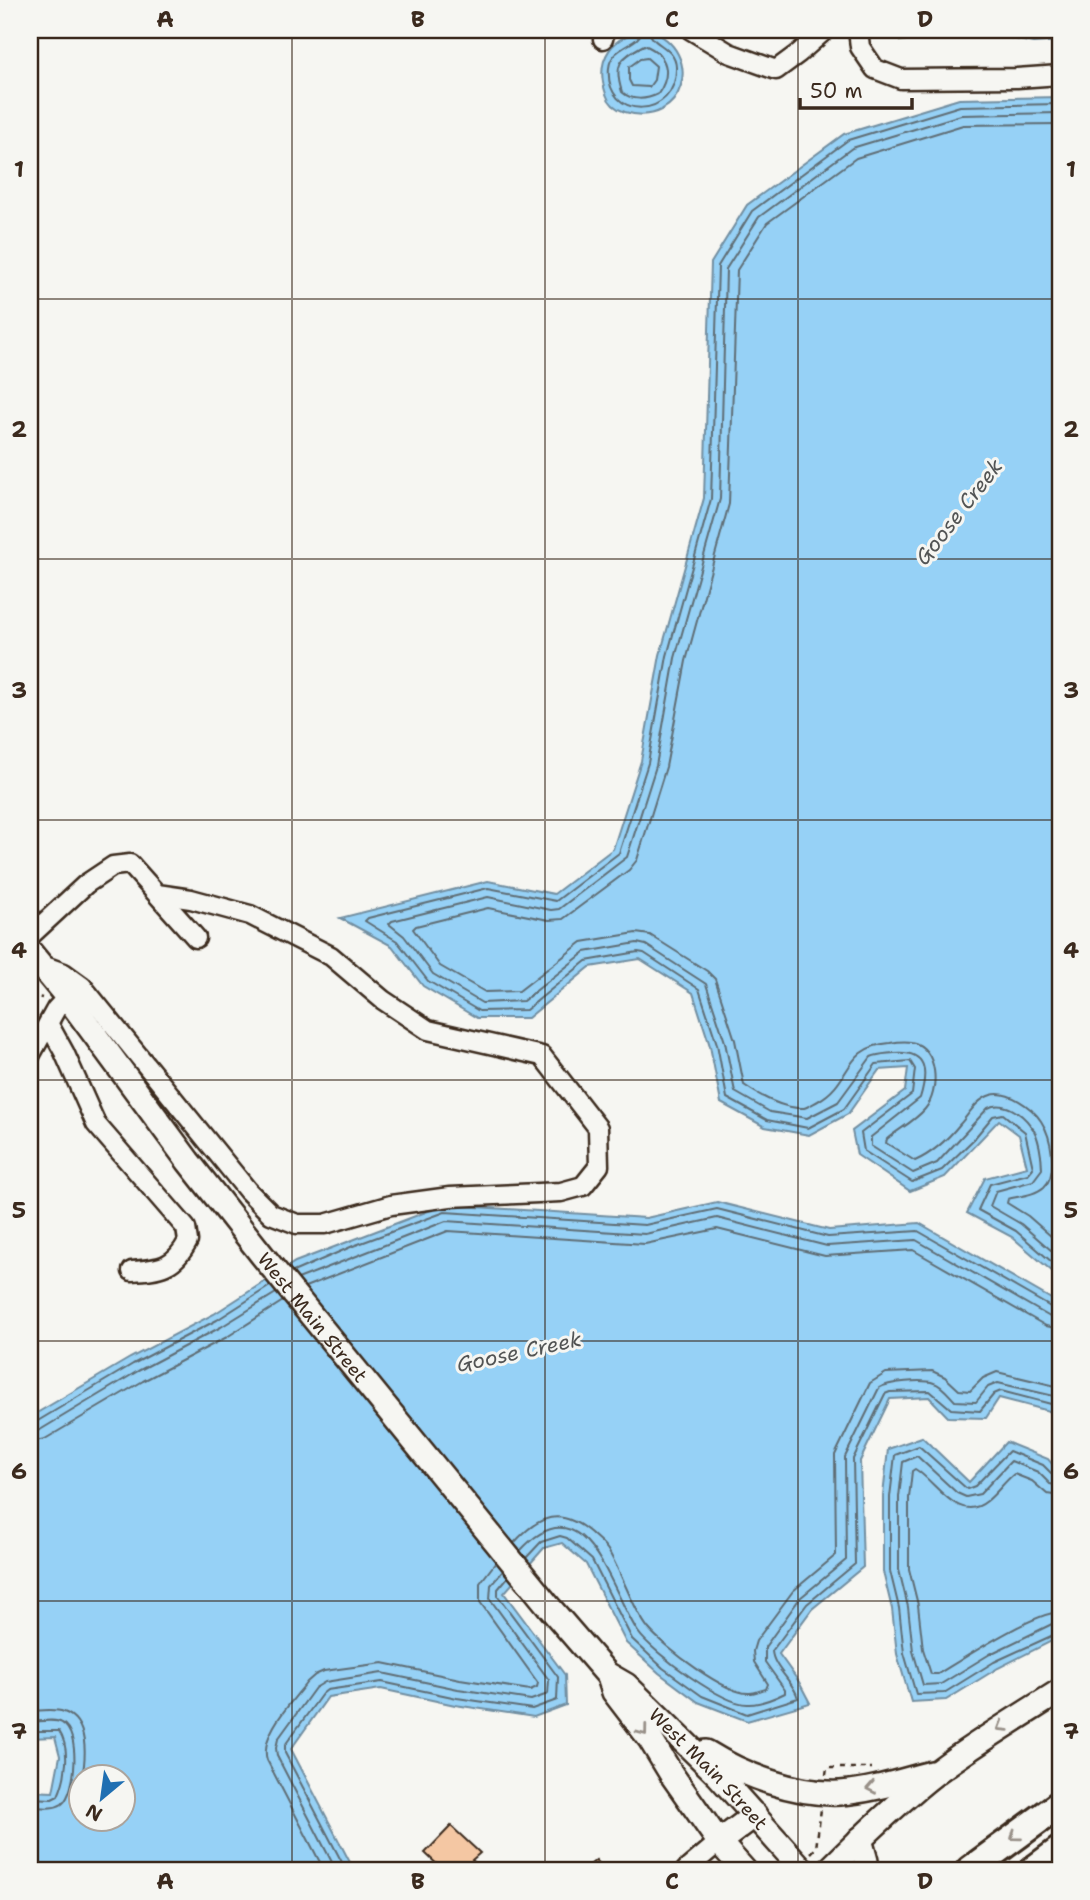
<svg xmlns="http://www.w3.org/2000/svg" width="1090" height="1900" viewBox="0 0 1090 1900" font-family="'Shantell Sans',sans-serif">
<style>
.green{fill:#aee3a5;stroke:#748662;stroke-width:2}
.water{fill:#96d1f6;stroke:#728ea0;stroke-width:2;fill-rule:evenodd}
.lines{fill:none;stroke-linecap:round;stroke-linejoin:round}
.shore{stroke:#5f6d74;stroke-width:2}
.building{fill:#f4c7a3;stroke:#3b2a1e;stroke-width:2}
.minor-casing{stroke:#3b2a1e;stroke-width:23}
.major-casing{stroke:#3b2a1e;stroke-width:28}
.highway-casing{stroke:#3b2a1e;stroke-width:32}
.path{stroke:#3b2a1e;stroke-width:2.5;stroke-dasharray:5 5;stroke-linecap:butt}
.minor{stroke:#f6f6f2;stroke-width:18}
.major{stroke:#f6f6f2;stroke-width:23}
.highway{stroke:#f6f6f2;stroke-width:26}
.oneway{stroke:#989088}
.grid{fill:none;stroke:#3b2a1e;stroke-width:2;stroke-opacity:0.55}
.labels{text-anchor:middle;stroke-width:6;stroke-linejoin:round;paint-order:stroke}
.street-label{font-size:19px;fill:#3b2a1e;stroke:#f6f6f2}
.water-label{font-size:21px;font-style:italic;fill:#525454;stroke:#f6f6f2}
.neatline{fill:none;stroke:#3b2a1e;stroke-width:2.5}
.grid-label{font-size:23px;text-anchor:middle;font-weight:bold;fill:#3b2a1e}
</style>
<rect width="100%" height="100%" fill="#f6f6f2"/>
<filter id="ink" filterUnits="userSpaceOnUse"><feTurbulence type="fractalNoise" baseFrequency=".0143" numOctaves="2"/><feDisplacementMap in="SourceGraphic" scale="14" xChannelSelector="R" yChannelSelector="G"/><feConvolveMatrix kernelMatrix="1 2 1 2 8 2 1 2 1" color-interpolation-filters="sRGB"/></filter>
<g filter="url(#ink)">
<path class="green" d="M 899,30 L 966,30 L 900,41 Z"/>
<path class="water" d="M 649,30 C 707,51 684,130 625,112 C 616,109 609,104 606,94 C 594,59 612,34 649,30 Z
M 974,30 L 1060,30 L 1060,41 L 1033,43 Z
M 1060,97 L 1060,1278 L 1012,1237 L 967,1213 L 985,1178 L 1027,1167 L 1019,1135 L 999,1120 L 945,1177 L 910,1191 L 857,1155 L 852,1131 L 905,1091 L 908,1068 L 879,1070 L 848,1114 L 809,1135 L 765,1127 L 721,1103 L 710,1046 L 693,993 L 640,959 L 590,967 L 528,1018 L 477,1018 L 423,986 L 392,946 L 340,918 L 488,881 L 554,894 L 613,849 L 641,761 L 660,655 L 704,498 L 711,263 L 747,205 L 844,134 L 959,99 Z
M 717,1202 L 829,1230 L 919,1223 L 1060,1304 L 1060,1420 L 1049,1411 L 999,1398 L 986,1418 L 948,1417 L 929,1397 L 890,1399 L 860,1461 L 863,1567 L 812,1609 L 779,1654 L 799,1682 L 810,1703 L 747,1721 L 698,1702 L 659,1673 L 626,1643 L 586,1564 L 562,1543 L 544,1548 L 504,1593 L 565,1675 L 566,1705 L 534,1717 L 455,1705 L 381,1689 L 328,1697 L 291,1749 L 354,1870 L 30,1870 L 30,1791 L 53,1792 L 60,1756 L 55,1737 L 30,1738 L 30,1417 L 130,1358 L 214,1314 L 295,1262 L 444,1205 L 646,1218 ZM 80,1778 L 122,1778 L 122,1820 L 80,1820 Z
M 922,1437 L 969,1482 L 1006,1442 L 1048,1459 L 1060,1473 L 1060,1637 L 998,1668 L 946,1700 L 911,1702 L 897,1654 L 892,1609 L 883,1572 L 883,1496 L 888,1449 Z"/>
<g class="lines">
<path class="shore" d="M 642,30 C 640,46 611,45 609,68 C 604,122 678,120 676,67 C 675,46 650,45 649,30
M 644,45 C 668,54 672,74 658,94 C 646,100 632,101 622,92 C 613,64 620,58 644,45 Z
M 647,58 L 656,66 L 654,80 L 649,87 L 632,86 L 629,80 L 629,67 L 640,59 Z
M 1060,104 L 960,106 L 848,140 L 752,211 L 718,266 L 711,499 L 667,656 L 648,763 L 619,853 L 556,901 L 488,888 L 368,918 L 365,921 L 397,941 L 428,981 L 479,1011 L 526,1010 L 586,961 L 638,952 L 644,953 L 699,989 L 717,1044 L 727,1098 L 767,1120 L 808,1128 L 844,1109 L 876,1064 L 910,1061 L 915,1069 L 912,1094 L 861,1133 L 864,1151 L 912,1182 L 942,1170 L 973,1140 L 993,1116 L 1003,1114 L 1025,1132 L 1033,1168 L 1028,1174 L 990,1184 L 978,1210 L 1016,1231 L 1060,1269
M 1060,113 L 961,115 L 852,148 L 759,217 L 726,269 L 720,499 L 675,658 L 656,766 L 627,857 L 559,909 L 551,910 L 488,897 L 392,921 L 389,924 L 404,936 L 433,974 L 482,1003 L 523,1001 L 585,952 L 637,943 L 646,945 L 706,984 L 725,1042 L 735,1092 L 770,1112 L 807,1118 L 838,1102 L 871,1057 C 878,1054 886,1054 894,1053 C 928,1050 928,1072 920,1098 L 871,1137 L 871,1146 L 913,1173 L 937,1163 L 988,1108 C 1003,1100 1022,1113 1031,1126 C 1039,1135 1042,1158 1042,1169 L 1033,1181 L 996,1191 L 990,1206 L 1021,1224 L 1060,1258
M 1060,124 L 963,125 L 856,158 L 767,223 L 737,270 L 729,504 L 686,661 L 666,767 L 637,860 L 629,870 L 563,919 L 549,920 L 488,908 L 416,926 L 413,929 L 440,966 L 485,992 L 519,991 L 582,942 L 636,933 L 650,935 L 707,971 L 715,979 L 735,1040 L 744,1085 C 760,1096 784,1109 804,1108 C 808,1107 814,1103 818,1101 C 853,1082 842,1047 890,1043 C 896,1042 904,1041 911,1042 C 939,1047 940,1092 925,1109 C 915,1121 899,1129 887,1139 L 886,1143 L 915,1161 C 933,1153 947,1140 960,1124 C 969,1114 977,1099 991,1095 C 1008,1090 1032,1107 1041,1121 C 1051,1136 1059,1173 1044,1187 C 1035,1195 1020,1196 1008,1199 L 1007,1203 L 1028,1216 L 1060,1244
M 293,1272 L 353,1246 L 445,1212 L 645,1225 L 717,1209 L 828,1237 L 918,1231 L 1054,1309 L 1060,1310
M 298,1279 L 446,1221 L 645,1234 L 717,1218 L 827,1246 L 916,1240 L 1050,1317 L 1060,1319
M 305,1287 L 448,1231 L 645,1244 L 717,1229 L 825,1256 L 913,1250 L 1046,1326 L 1060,1329
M 30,1423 L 36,1422 L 133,1364 L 217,1320 L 270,1286
M 30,1432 L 40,1430 L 138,1371 L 221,1327 L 276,1293
M 30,1442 L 45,1439 L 143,1381 L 227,1337 L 283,1301
M 1060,1477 L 1054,1476 L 1043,1465 L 1009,1451 L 975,1486 L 967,1489 L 919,1446 L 895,1455 L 890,1497 L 890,1571 L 899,1608 L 904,1653 L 916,1694 L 944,1693 L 994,1662 L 1060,1632
M 1060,1486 L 1050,1484 L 1038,1472 L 1011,1461 L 980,1494 L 966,1497 L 957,1493 L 917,1456 L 903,1462 L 899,1497 L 899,1570 L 908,1607 L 913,1651 L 923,1685 L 941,1684 L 990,1654 L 1052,1624 L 1060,1623
M 1060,1496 L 1047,1494 L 1032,1481 L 1014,1474 C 1004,1482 997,1493 987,1501 C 958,1525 936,1481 915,1469 L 912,1471 L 909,1498 L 909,1569 L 918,1605 L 923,1649 L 931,1674 L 938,1674 C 964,1658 1032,1613 1060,1612
M 514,1543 C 539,1515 561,1507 591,1533 C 597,1539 605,1544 609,1552 C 622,1574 633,1609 648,1628 C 664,1647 726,1695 750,1693 C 755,1693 761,1690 766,1689 L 768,1684 L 754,1662 L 753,1651 L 756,1641 L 793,1591 L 836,1555 L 835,1455 L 870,1383 L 886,1373 L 932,1371 L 945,1377 L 959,1390 L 970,1391 L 983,1378 L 997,1372 L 1060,1387
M 520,1551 C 585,1479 611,1592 638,1632 C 652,1652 724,1706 749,1704 C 760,1704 775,1698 785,1693 L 785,1690 L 765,1662 L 765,1647 L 800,1598 L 846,1560 L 845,1457 L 879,1388 C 888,1382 923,1379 934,1383 C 942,1385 949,1395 955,1401 L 976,1402 L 988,1387 L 998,1383 L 1054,1396 L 1060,1400
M 526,1558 L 541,1542 L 560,1536 L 567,1538 L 592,1560 L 632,1639 L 663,1668 L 702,1696 L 747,1714 L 798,1698 C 794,1682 773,1668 772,1651 L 807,1604 L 855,1564 L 853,1459 L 885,1394 L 890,1392 L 930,1391 L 951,1409 L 980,1411 L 994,1394 L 1001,1391 L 1051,1404 L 1060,1411
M 30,1711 C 40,1711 53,1708 64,1712 C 89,1721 86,1757 82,1778
M 30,1722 C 39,1722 54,1718 62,1723 C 81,1733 76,1793 62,1804 C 53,1810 40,1807 30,1807
M 30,1731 L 59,1731 C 71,1749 66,1778 58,1796 L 52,1799 L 30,1798
M 324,1870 L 267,1760 C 259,1735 292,1702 307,1682 L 315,1675 L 324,1671 L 383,1663 L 460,1679 L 530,1690 L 537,1687 L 538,1683 L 480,1602 L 480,1583 L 496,1562
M 336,1870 L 277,1756 L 276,1748 L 278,1739 L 315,1688 L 325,1682 L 382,1673 L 458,1689 L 531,1700 L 548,1694 L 549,1680 L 490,1599 L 491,1585 L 503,1571
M 346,1870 L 285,1753 L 285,1745 L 322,1694 L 327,1690 L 382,1682 L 457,1698 L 532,1709 L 557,1700 L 558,1677 L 498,1596 L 498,1589 L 508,1577"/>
</g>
<path class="building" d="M 451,1826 L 480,1853 L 472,1860 L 483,1870 L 443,1870 L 425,1853 Z
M 596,1860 L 605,1870 L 584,1870 Z"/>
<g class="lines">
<defs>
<path id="minor" d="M 691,30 L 729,53 L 776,70 L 799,53 L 825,30
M 858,30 L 860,47 L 875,69 L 901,79 L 1017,78 L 1060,75
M 603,39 L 605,30
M 30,936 L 86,884 L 113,866 L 130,864 L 196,938
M 42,965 L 64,973 L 82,986 L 248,1191 L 271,1214 L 297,1224 L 325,1224 L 391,1205 L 450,1197 L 561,1192 L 583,1186 L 599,1166 L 598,1128 L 542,1056 L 428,1030 L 383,1000 L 331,956 L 250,915 L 191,899 L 157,894
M 48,1023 L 64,1052 L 96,1124 L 186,1228 L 188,1241 C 174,1268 160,1269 132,1271
M 30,1056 L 56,1009 L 67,997
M 686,1870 L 719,1842"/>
<g id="major">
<path id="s1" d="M 30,952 L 67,997 L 188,1161 L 262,1255 L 550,1608 L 607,1674 L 626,1685 L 718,1775 L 803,1870"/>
<path d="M 610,1680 L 614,1692 L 650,1739 L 672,1775 L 719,1842 L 744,1870"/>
<path d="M 706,1752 C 743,1775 795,1795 840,1793 C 871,1791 901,1781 931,1773"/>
<path d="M 860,1839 L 866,1861 L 864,1870"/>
<path d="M 719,1842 L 755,1815"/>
<path d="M 829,1870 C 863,1836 899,1801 938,1771 C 977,1742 1019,1717 1060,1691"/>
</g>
<path id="highway" d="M 970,1870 L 1060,1804
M 1033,1870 L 1060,1850"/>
</defs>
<use href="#minor" class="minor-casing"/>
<use href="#major" class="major-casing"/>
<use href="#highway" class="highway-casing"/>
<path class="path" d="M 30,995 L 42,998
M 826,1775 L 827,1768 L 872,1768
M 811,1853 L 816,1848 L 821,1809"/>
<use href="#minor" class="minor"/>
<use href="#major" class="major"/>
<use href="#highway" class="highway"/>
</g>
<defs><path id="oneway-chevron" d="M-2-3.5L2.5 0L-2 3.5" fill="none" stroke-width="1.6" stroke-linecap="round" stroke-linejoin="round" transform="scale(1.75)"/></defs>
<g class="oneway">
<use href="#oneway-chevron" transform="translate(1002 1727) rotate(148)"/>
<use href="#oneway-chevron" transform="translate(643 1731) rotate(53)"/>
<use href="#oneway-chevron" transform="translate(871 1788) rotate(169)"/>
<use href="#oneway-chevron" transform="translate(1015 1836) rotate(143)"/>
</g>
</g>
<path class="grid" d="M 292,30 L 292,1870M 545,30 L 545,1870M 798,30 L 798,1870M 30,299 L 1060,299M 30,559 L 1060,559M 30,820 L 1060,820M 30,1080 L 1060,1080M 30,1341 L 1060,1341M 30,1601 L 1060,1601"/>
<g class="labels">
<g class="street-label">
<text dy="7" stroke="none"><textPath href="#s1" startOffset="462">West Main Street</textPath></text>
<text dy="7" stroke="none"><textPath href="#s1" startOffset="1064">West Main Street</textPath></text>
</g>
<g class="water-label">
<text transform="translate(959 512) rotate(-52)" y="7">Goose Creek</text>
<text transform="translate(519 1352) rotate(-12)" y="7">Goose Creek</text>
</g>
</g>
<rect width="1090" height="1900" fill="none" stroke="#f6f6f2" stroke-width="77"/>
<g transform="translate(102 1798) rotate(209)"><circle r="33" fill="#f6f6f2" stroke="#aba49d" stroke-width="2"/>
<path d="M0-5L12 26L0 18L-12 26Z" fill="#1f6fb2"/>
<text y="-10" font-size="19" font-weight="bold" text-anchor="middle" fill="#3b2a1e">N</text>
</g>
<path d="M800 98v10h112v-10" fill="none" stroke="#3b2a1e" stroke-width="3.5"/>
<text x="810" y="98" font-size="21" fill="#3b2a1e" stroke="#f6f6f2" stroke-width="5" paint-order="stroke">50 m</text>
<rect x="38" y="38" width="1014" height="1824" class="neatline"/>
<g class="grid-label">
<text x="165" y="27">A</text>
<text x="418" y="27">B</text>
<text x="672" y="27">C</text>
<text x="925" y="27">D</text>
<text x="19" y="177">1</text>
<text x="1071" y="177">1</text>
<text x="19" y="437">2</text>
<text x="1071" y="437">2</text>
<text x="19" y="698">3</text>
<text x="1071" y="698">3</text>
<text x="19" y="958">4</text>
<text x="1071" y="958">4</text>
<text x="19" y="1218">5</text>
<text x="1071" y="1218">5</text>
<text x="19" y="1479">6</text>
<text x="1071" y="1479">6</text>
<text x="19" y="1739">7</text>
<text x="1071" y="1739">7</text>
<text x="165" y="1889">A</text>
<text x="418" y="1889">B</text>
<text x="672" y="1889">C</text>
<text x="925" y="1889">D</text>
</g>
</svg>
